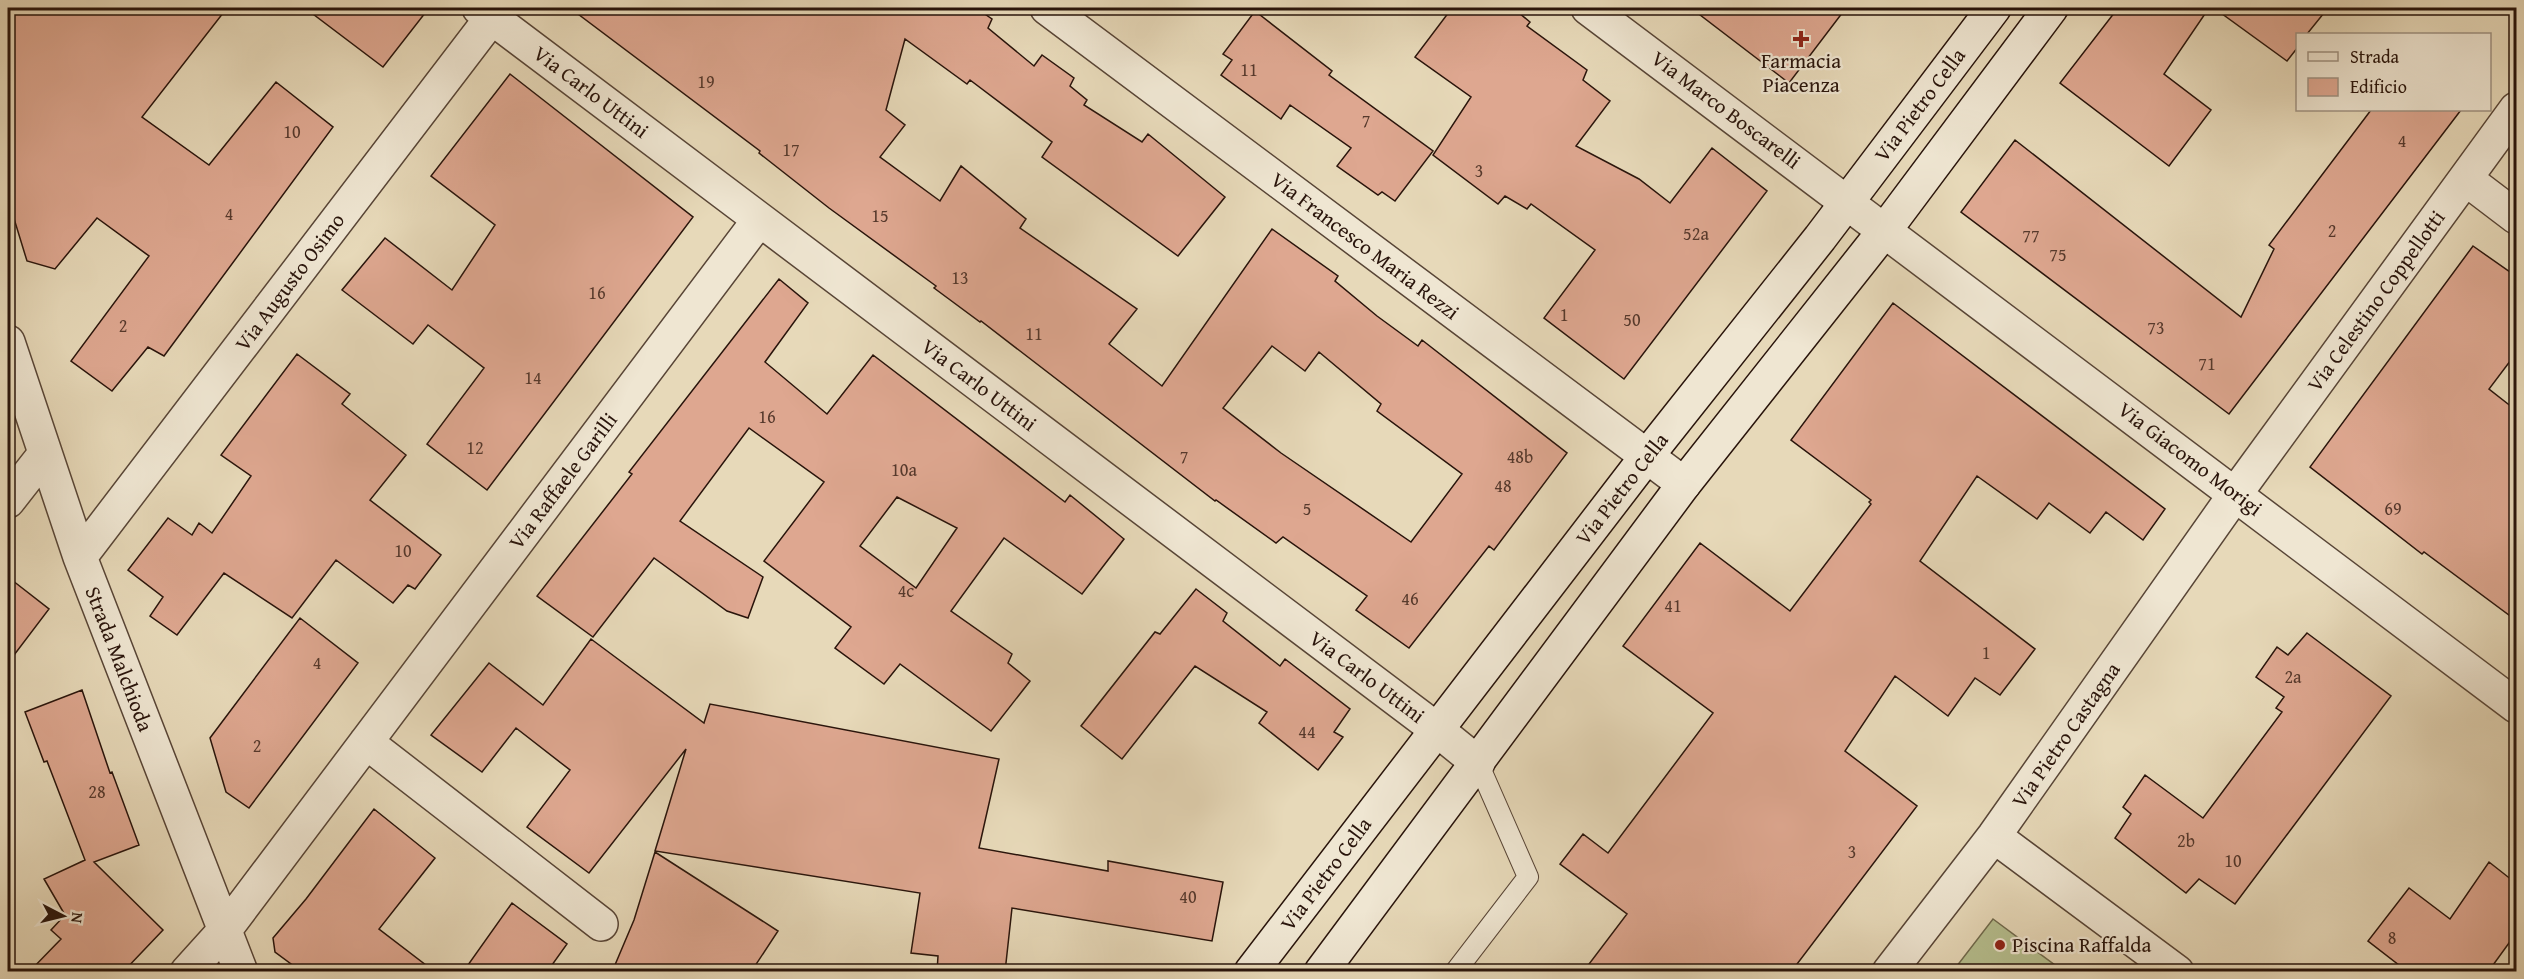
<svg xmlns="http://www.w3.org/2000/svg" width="2524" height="979" viewBox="0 0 2524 979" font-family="'Gentium Book Plus',serif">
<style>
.green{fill:#b6bf8f;stroke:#706a4d;stroke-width:1.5}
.building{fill:#dea790;stroke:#29140b;stroke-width:1.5;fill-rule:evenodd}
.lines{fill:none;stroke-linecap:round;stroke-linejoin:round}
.lane-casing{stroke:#584536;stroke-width:22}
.street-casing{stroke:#584536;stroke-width:36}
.secondary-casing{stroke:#29140b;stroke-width:36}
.lane{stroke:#efe6d2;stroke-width:20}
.street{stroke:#efe6d2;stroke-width:33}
.secondary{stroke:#efe6d2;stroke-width:33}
.poi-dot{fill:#8f2418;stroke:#efe6d2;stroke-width:2}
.labels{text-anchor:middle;stroke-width:4.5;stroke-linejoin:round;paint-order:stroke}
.number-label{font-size:18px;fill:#56392c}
.poi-label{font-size:21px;fill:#29140b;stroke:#efe6d2}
.street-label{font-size:21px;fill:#29140b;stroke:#efe6d2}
</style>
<rect width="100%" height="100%" fill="#e7d9b9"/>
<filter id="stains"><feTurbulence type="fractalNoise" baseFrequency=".00333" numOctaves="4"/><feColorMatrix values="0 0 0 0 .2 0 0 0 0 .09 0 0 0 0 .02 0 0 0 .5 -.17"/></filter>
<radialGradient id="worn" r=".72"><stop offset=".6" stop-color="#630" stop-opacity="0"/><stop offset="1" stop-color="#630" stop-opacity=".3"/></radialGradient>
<path class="green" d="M 1993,919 L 2063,971 L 1953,971 Z"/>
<path class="building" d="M 8,8 L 227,8 L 142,117 L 209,165 L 276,82 L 333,127 L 164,356 L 148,347 L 112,391 L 71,361 L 149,256 L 97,218 L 55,269 L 27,261 L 8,199 Z
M 305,8 L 429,8 L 383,67 Z
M 570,8 L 976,8 L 992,19 L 988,28 L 1034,66 L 1042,55 L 1074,78 L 1070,86 L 1087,100 L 1084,105 L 1142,142 L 1148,134 L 1225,197 L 1178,256 L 1042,157 L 1052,142 L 970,80 L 967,84 L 905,39 L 886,110 L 905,125 L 880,157 L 940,201 L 961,166 L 1026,219 L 1020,228 L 1137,309 L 1109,344 L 1162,386 L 1272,229 L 1338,276 L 1335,281 L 1377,316 L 1418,346 L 1422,340 L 1567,453 L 1494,550 L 1489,546 L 1409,648 L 1356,610 L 1367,596 L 1283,537 L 1276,543 L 1216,500 L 1215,501 L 981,321 L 980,322 L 934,288 L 936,286 L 829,208 L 759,153 L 760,151 ZM 1272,346 L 1305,371 L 1319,352 L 1381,404 L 1377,411 L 1462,474 L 1411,542 L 1281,453 L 1223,408 Z
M 1452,8 L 1513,8 L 1530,22 L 1527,26 L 1587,70 L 1583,80 L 1610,101 L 1576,146 L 1639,179 L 1670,203 L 1712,148 L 1767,191 L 1624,379 L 1544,318 L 1595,250 L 1531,204 L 1527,209 L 1505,196 L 1498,204 L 1433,155 L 1471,97 L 1415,57 Z
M 1691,8 L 1846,8 L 1789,83 Z
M 2118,8 L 2209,8 L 2164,74 L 2211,110 L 2169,166 L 2060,83 Z
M 2214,8 L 2328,8 L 2307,34 L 2298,34 L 2298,47 L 2287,61 Z
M 1255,11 L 1332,71 L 1329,75 L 1433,151 L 1395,201 L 1382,192 L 1378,195 L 1337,166 L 1351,148 L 1290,105 L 1281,119 L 1221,75 L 1232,60 L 1223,54 Z
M 510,74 L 693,217 L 487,490 L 427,444 L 484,368 L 428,325 L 413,344 L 342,290 L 385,238 L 452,290 L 495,225 L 431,176 Z
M 2371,110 L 2461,110 L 2229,414 L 1961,212 L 2015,140 L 2241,317 L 2274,249 L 2269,245 Z
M 2473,246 L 2517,277 L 2517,352 L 2489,389 L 2517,411 L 2517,621 L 2424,552 L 2422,554 L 2310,467 Z
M 779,279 L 808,303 L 765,362 L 827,414 L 873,355 L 1065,502 L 1070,495 L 1124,539 L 1082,594 L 1004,538 L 951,611 L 1012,654 L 1008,663 L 1030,681 L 991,731 L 900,664 L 884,684 L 835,648 L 851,627 L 764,561 L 824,482 L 749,428 L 680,521 L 763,577 L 748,618 L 727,611 L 654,558 L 593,637 L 537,596 L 632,474 L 629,472 ZM 897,497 L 957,528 L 916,588 L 860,546 Z
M 1893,303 L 2165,509 L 2143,540 L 2106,512 L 2090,533 L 2049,503 L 2037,519 L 1977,476 L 1920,561 L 2035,649 L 2000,695 L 1975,678 L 1948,716 L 1895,676 L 1845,751 L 1917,806 L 1791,972 L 1583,972 L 1627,914 L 1560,864 L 1583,834 L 1608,853 L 1713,713 L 1623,646 L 1700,543 L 1790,611 L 1871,504 L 1869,502 L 1871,500 L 1791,440 Z
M 297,354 L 350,394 L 342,404 L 406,455 L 370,500 L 441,555 L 415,589 L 408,585 L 393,603 L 336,560 L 292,618 L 224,573 L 177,635 L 150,616 L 163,597 L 128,570 L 168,518 L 192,535 L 199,523 L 212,533 L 251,476 L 221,455 Z
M 8,577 L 49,609 L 8,663 Z
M 1196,589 L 1227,613 L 1223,621 L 1280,666 L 1285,659 L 1350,709 L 1334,732 L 1343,737 L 1318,770 L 1259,723 L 1267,712 L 1195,666 L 1122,759 L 1081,726 L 1155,632 L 1160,634 Z
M 300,618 L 358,663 L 249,808 L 226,792 L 210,738 Z
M 2307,633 L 2391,696 L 2235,904 L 2199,879 L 2186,893 L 2115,838 L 2131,814 L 2123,807 L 2145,775 L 2203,818 L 2282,712 L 2276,708 L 2284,697 L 2256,677 L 2277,647 L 2288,655 Z
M 591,639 L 704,723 L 710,704 L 999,759 L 979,848 L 1108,871 L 1108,861 L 1223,882 L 1212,941 L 1012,908 L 1005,972 L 937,972 L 938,956 L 911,953 L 920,893 L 655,851 L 686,749 L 589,873 L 527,827 L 570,770 L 516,728 L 482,772 L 431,735 L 489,663 L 543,705 Z
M 82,690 L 110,773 L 112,772 L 139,845 L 94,862 L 163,930 L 123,972 L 29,972 L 61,939 L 51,930 L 65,915 L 44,879 L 85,860 L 47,761 L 44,762 L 25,712 Z
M 374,809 L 435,858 L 379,929 L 435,972 L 302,972 L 275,952 L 273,938 L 306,899 Z
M 655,852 L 778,931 L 751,972 L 612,972 L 634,920 Z
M 2489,862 L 2517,884 L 2517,932 L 2488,972 L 2408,972 L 2368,941 L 2409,888 L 2450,919 Z
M 512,903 L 567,944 L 547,972 L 463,972 Z"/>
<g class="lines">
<defs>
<path id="lane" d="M 1455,972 L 1528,877 L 1478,763"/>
<path id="street" d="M 479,8 L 1436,729 L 1478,763
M 1047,8 L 1684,484
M 1588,8 L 2516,706
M 2466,179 L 2516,217
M 8,342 L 80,557 L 241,972
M 8,501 L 44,455
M 80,557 L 499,8
M 366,742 L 601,924
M 1994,836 L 2177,972
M 187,972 L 224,931 L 759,220
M 1889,972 L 1994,836 L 2236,493 L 2516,109"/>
<path id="secondary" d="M 1251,972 L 1647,456 L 1820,238 L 1994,8
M 1321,972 L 1684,484 L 1885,230 L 2051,8"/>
</defs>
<use href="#lane" class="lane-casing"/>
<use href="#street" class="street-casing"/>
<use href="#secondary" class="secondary-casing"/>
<use href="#lane" class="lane"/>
<use href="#street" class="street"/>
<use href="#secondary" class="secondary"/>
</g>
<g class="poi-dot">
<path d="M1798 30h6v6h6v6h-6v6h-6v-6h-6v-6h6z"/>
<circle cx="2000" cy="945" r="6"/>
</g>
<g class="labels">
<g class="number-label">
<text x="1249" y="76">11</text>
<text x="706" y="88">19</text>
<text x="1366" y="127">7</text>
<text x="292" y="138">10</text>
<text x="2402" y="147">4</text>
<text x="791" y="156">17</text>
<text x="1479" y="177">3</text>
<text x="229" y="220">4</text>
<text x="880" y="222">15</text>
<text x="2332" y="237">2</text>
<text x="1696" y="240">52a</text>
<text x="2031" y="242">77</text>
<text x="2058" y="261">75</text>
<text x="960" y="284">13</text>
<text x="597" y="299">16</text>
<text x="1564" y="321">1</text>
<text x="1632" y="326">50</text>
<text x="123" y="332">2</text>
<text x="2156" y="334">73</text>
<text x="1034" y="340">11</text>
<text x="2207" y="370">71</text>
<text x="533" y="384">14</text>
<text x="767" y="423">16</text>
<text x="475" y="454">12</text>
<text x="1184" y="463">7</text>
<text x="1520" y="463">48b</text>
<text x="904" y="476">10a</text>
<text x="1503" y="492">48</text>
<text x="1307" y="515">5</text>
<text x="2393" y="515">69</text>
<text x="403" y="557">10</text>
<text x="906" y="597">4c</text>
<text x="1410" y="605">46</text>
<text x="1673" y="612">41</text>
<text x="1986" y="659">1</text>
<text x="317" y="669">4</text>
<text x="2293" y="683">2a</text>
<text x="1307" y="738">44</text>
<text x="257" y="752">2</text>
<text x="97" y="798">28</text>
<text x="2186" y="847">2b</text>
<text x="1852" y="858">3</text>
<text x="2233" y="867">10</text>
<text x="1188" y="903">40</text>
<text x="2392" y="944">8</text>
</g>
<g class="poi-label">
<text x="1801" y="68">Farmacia<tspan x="1801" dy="24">Piacenza</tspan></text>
<text x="2012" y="952" text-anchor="start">Piscina Raffalda</text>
</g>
<g class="street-label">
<text transform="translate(591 92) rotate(37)" y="7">Via Carlo Uttini</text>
<text transform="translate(1920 105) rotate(-53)" y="7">Via Pietro Cella</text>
<text transform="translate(1726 110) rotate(37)" y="7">Via Marco Boscarelli</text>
<text transform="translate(1365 246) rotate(37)" y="7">Via Francesco Maria Rezzi</text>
<text transform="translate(290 282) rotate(-53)" y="7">Via Augusto Osimo</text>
<text transform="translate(2376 301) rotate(-54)" y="7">Via Celestino Coppellotti</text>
<text transform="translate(979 385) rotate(37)" y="7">Via Carlo Uttini</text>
<text transform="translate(2190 459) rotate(37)" y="7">Via Giacomo Morigi</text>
<text transform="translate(563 481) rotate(-53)" y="7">Via Raffaele Garilli</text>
<text transform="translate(1622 489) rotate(-52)" y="7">Via Pietro Cella</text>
<text transform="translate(119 659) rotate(69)" y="7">Strada Malchioda</text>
<text transform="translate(1367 677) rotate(37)" y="7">Via Carlo Uttini</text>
<text transform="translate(2066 735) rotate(-55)" y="7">Via Pietro Castagna</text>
<text transform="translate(1326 874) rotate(-53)" y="7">Via Pietro Cella</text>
</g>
</g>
<rect width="2524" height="979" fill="none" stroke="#e7d9b9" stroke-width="30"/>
<rect x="9" y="9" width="2506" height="961" fill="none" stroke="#29140b" stroke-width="3"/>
<rect x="15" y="15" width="2494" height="949" fill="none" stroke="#29140b" stroke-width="1.5"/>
<rect x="2296" y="33" width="195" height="78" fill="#efe6d2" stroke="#a09282" stroke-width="1.5"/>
<rect x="2308" y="52" width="30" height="9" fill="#efe6d2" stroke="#a09282" stroke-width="1.5"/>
<text x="2350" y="63" font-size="18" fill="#29140b">Strada</text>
<rect x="2308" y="78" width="30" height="18" fill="#dea790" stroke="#a09282" stroke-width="1.5"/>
<text x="2350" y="93" font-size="18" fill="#29140b">Edificio</text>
<g transform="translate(63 916) rotate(97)" stroke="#efe6d2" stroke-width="4.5" paint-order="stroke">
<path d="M0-4.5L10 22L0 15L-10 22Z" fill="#29140b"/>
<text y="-9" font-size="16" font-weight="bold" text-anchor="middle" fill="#29140b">N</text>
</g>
<rect width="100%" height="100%" filter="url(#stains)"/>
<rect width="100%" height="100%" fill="url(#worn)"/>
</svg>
